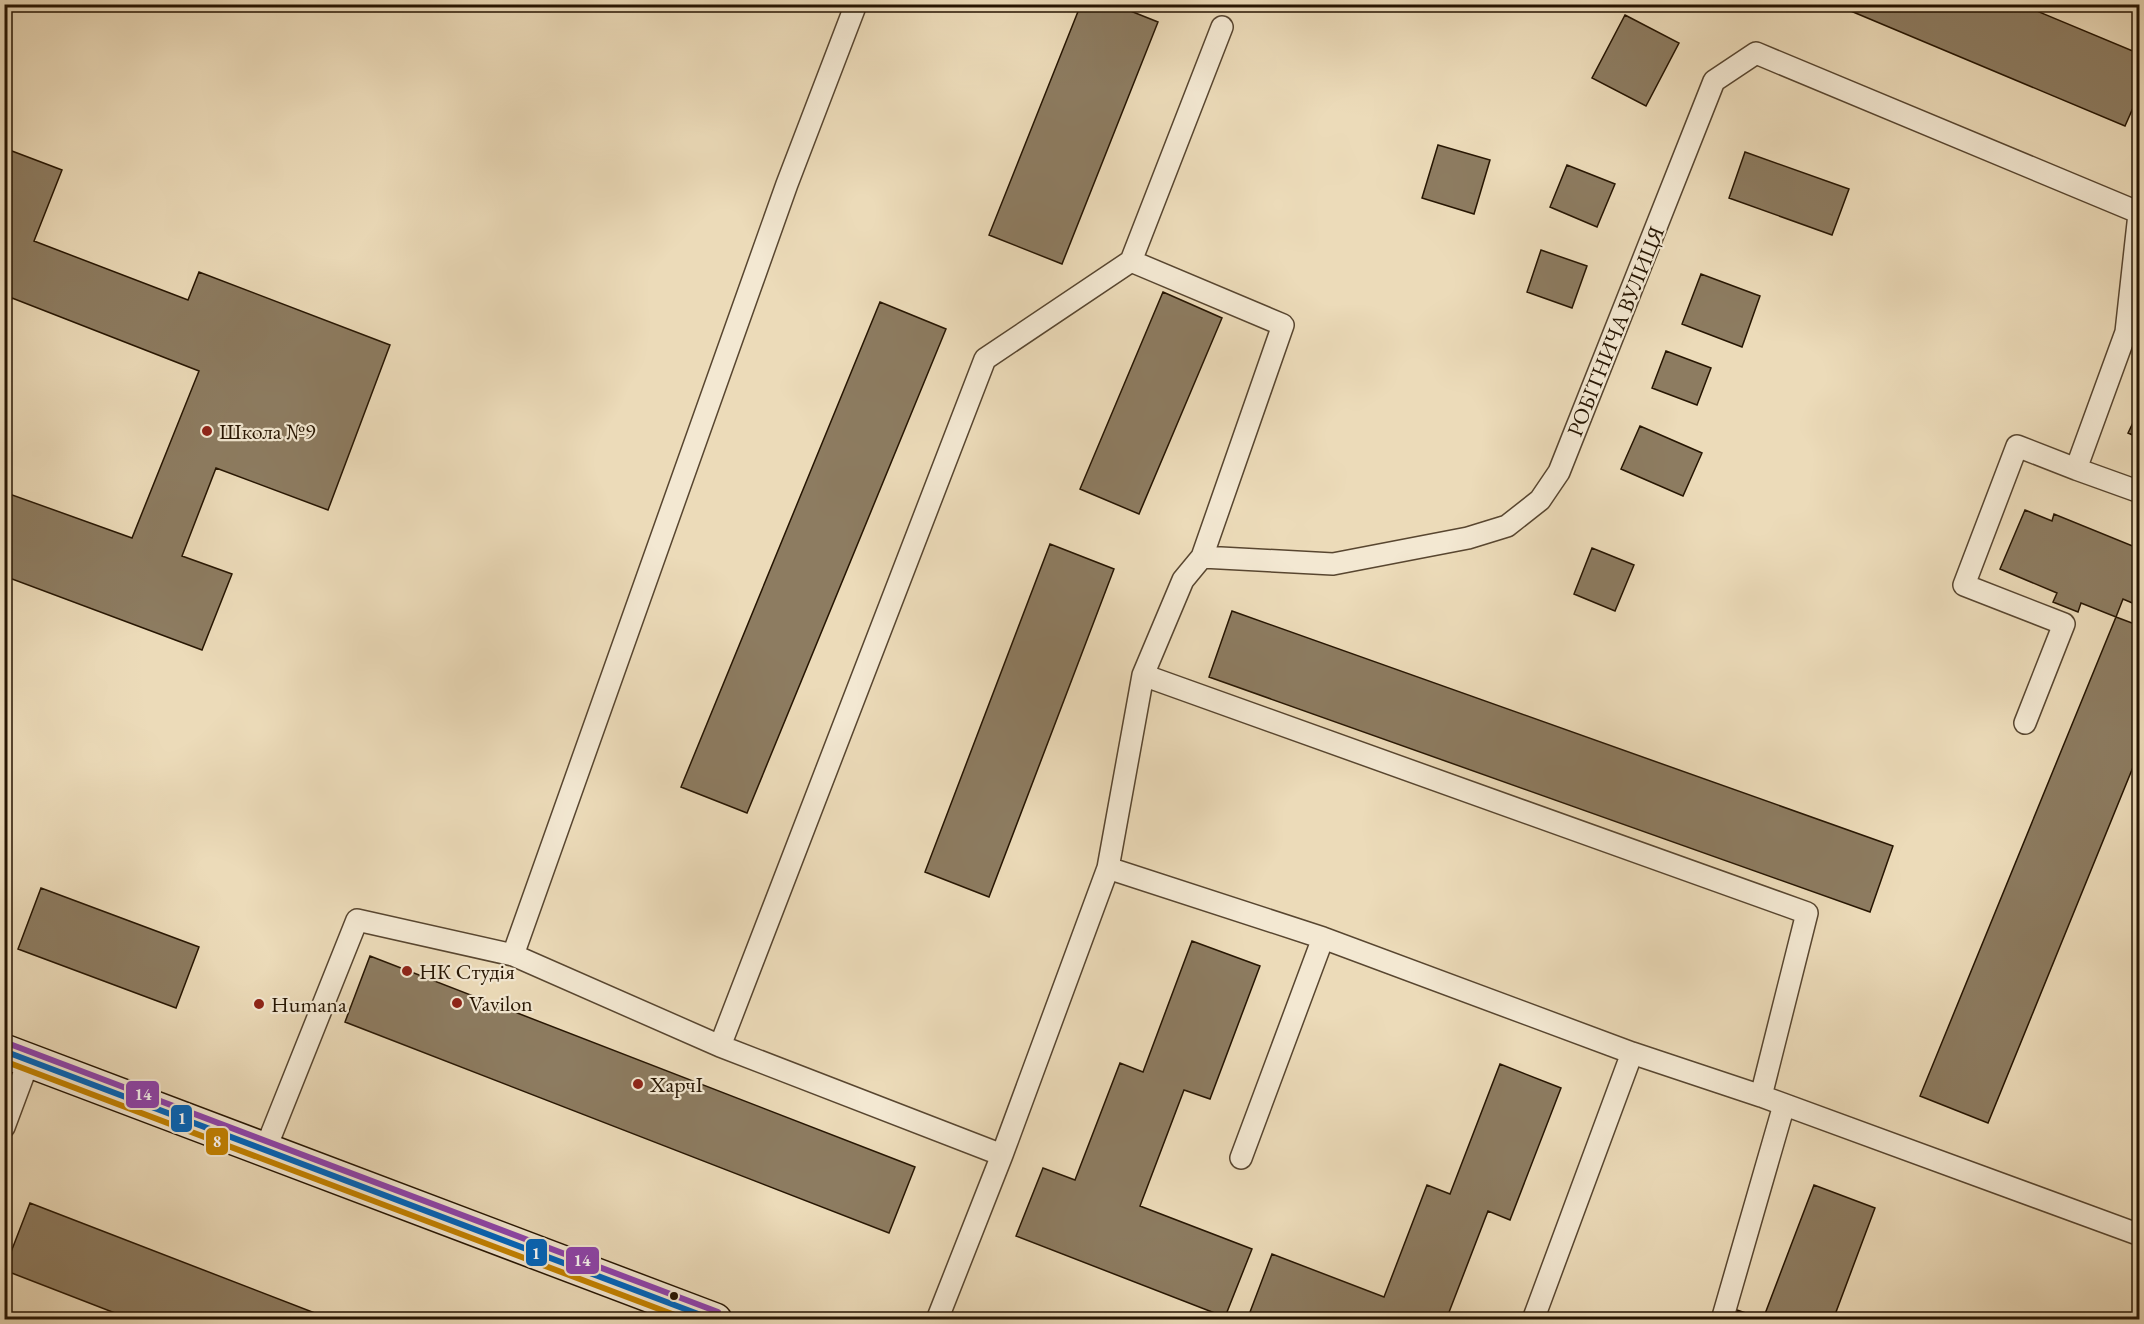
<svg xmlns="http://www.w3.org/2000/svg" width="2144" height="1324" viewBox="0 0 2144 1324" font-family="'EB Garamond',serif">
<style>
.building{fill:#8d7c61;stroke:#261502;stroke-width:1.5}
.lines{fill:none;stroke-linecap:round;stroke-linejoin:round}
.lane-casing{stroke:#584630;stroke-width:24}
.secondary-casing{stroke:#261502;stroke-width:36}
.lane{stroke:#f3e8d2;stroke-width:21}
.secondary{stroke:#f3e8d2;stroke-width:33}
.bus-1-casing{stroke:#f3e8d2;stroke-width:10}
.bus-2-casing{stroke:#f3e8d2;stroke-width:10}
.bus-3-casing{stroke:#f3e8d2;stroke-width:10}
.bus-1{stroke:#0065bd;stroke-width:6}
.bus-2{stroke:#c38200;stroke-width:6}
.bus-3{stroke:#8e44ad;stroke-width:6}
.poi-dot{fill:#8f2418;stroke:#f3e8d2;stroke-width:2}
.bus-dot{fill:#261502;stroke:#f3e8d2;stroke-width:2}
.labels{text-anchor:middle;stroke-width:4.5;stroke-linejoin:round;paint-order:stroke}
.street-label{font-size:22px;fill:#261502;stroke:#f3e8d2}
.poi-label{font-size:22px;fill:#261502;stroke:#f3e8d2;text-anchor:start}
.line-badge{stroke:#f3e8d2;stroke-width:2}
.badge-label{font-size:16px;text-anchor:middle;font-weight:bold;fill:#fff}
</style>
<rect width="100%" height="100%" fill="#ecdbb9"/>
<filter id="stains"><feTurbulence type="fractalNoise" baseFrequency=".00333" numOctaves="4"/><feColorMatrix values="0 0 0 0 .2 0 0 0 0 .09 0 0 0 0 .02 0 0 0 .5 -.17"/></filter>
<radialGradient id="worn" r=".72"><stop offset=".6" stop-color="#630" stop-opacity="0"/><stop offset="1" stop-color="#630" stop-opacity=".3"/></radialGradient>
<path class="building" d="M 1081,4 L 1113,4 L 1158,22 L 1062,264 L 989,235 Z
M 1834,4 L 2020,4 L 2140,54 L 2140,92 L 2125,126 Z
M 1625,15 L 1679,43 L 1646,106 L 1592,78 Z
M 1438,145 L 1490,160 L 1474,214 L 1422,198 Z
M 4,148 L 62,170 L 34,241 L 188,300 L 199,272 L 390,345 L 328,510 L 216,468 L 182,556 L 232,574 L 202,650 L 4,576 L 4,492 L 132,538 L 199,371 L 12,298 L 4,318 Z
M 1745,152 L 1849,189 L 1832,235 L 1729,198 Z
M 1567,165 L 1615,184 L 1597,227 L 1550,207 Z
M 1541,250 L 1587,266 L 1572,308 L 1527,292 Z
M 1701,274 L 1760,296 L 1742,347 L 1682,324 Z
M 1163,292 L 1222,318 L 1139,514 L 1080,489 Z
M 880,302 L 946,329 L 747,813 L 681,787 Z
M 1666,351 L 1711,368 L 1697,405 L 1652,388 Z
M 2140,408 L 2140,438 L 2128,433 Z
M 1640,426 L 1702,453 L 1683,496 L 1621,469 Z
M 2025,510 L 2052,521 L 2054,514 L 2140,549 L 2140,600 L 2137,605 L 2123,599 L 2116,617 L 2081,603 L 2078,612 L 2053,602 L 2057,593 L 2000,569 Z
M 1050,544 L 1114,569 L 989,897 L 925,872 Z
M 1592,548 L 1634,565 L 1615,611 L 1574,594 Z
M 1232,611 L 1893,846 L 1870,912 L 1209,677 Z
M 2116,617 L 2140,626 L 2140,750 L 1988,1123 L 1920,1096 Z
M 41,888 L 199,947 L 176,1008 L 18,949 Z
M 1192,941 L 1260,966 L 1210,1099 L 1184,1090 L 1140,1206 L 1252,1249 L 1225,1317 L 1016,1236 L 1043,1168 L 1075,1180 L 1120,1063 L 1143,1072 Z
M 370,956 L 915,1167 L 889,1233 L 345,1022 Z
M 1500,1064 L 1561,1088 L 1510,1220 L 1488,1211 L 1446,1320 L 1247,1320 L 1272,1254 L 1384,1297 L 1427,1185 L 1450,1194 Z
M 1814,1185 L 1875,1208 L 1833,1320 L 1734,1320 L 1737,1310 L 1763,1319 Z
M 30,1203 L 333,1320 L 133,1320 L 4,1270 Z"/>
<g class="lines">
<defs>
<path id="lane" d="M 2139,214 L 2126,332 L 2076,469 L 2140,492
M 1202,557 L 1333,564 L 1468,538 L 1507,526 L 1540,500 L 1559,472 L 1714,81 L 1756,53 L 2140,213
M 1143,675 L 1807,913 L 1761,1096
M 2025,723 L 2064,624 L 1964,585 L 2017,446 L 2076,469
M 1108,868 L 1323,938 L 1632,1053 L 1761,1096 L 2140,1235
M 513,955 L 787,184 L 856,4
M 720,1046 L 985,359 L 1131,261 L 1222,27
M 4,1127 L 29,1060
M 265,1150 L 357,920 L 513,955 L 720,1046 L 1002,1155
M 1241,1158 L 1323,938
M 937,1320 L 1002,1155 L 1108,868 L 1143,675 L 1183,580 L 1202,557 L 1283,325 L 1131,261
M 1533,1320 L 1632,1053
M 1722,1320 L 1784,1105"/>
<path id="secondary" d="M 4,1051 L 715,1320"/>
</defs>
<use href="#lane" class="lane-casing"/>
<use href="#secondary" class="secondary-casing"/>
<use href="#lane" class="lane"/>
<use href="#secondary" class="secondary"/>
<defs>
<path id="bus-1" d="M 4,1051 L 714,1320"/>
<path id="bus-2" d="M 4,1061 L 688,1320"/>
<path id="bus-3" d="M 7,1043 L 718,1312"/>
</defs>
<use href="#bus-1" class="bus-1-casing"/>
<use href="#bus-2" class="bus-2-casing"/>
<use href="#bus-3" class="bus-3-casing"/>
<use href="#bus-1" class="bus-1"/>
<use href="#bus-2" class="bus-2"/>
<use href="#bus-3" class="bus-3"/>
</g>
<g class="poi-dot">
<circle cx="207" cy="431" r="6"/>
<circle cx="407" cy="971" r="6"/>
<circle cx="457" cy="1003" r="6"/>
<circle cx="259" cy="1004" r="6"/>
<circle cx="638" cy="1084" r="6"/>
</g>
<circle class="bus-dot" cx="674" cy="1296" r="5"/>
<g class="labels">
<g class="street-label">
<text transform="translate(1615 331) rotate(-68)" y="8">РОБІТНИЧА ВУЛИЦЯ</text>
</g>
<g class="poi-label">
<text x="219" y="439">Школа №9</text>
<text x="419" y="979">НК Студія</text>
<text x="469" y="1011">Vavilon</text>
<text x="271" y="1012">Humana</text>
<text x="650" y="1092">ХарчI</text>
</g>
</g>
<g class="line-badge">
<rect x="125" y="1080" width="35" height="29" rx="6" fill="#8e44ad"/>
<rect x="170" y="1104" width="23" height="29" rx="6" fill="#0065bd"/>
<rect x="205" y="1127" width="24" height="29" rx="6" fill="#c38200"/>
<rect x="525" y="1238" width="23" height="29" rx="6" fill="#0065bd"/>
<rect x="565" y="1246" width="35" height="29" rx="6" fill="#8e44ad"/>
</g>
<g class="badge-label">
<text x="143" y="1100">14</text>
<text x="182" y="1124">1</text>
<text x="217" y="1147">8</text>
<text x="536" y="1259">1</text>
<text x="582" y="1266">14</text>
</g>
<rect width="2144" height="1324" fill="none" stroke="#ecdbb9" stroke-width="24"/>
<rect x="6" y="6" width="2132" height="1312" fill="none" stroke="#261502" stroke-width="3"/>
<rect x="12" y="12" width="2120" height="1300" fill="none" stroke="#261502" stroke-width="1.5"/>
<rect width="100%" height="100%" filter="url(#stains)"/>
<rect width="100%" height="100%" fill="url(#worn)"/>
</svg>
